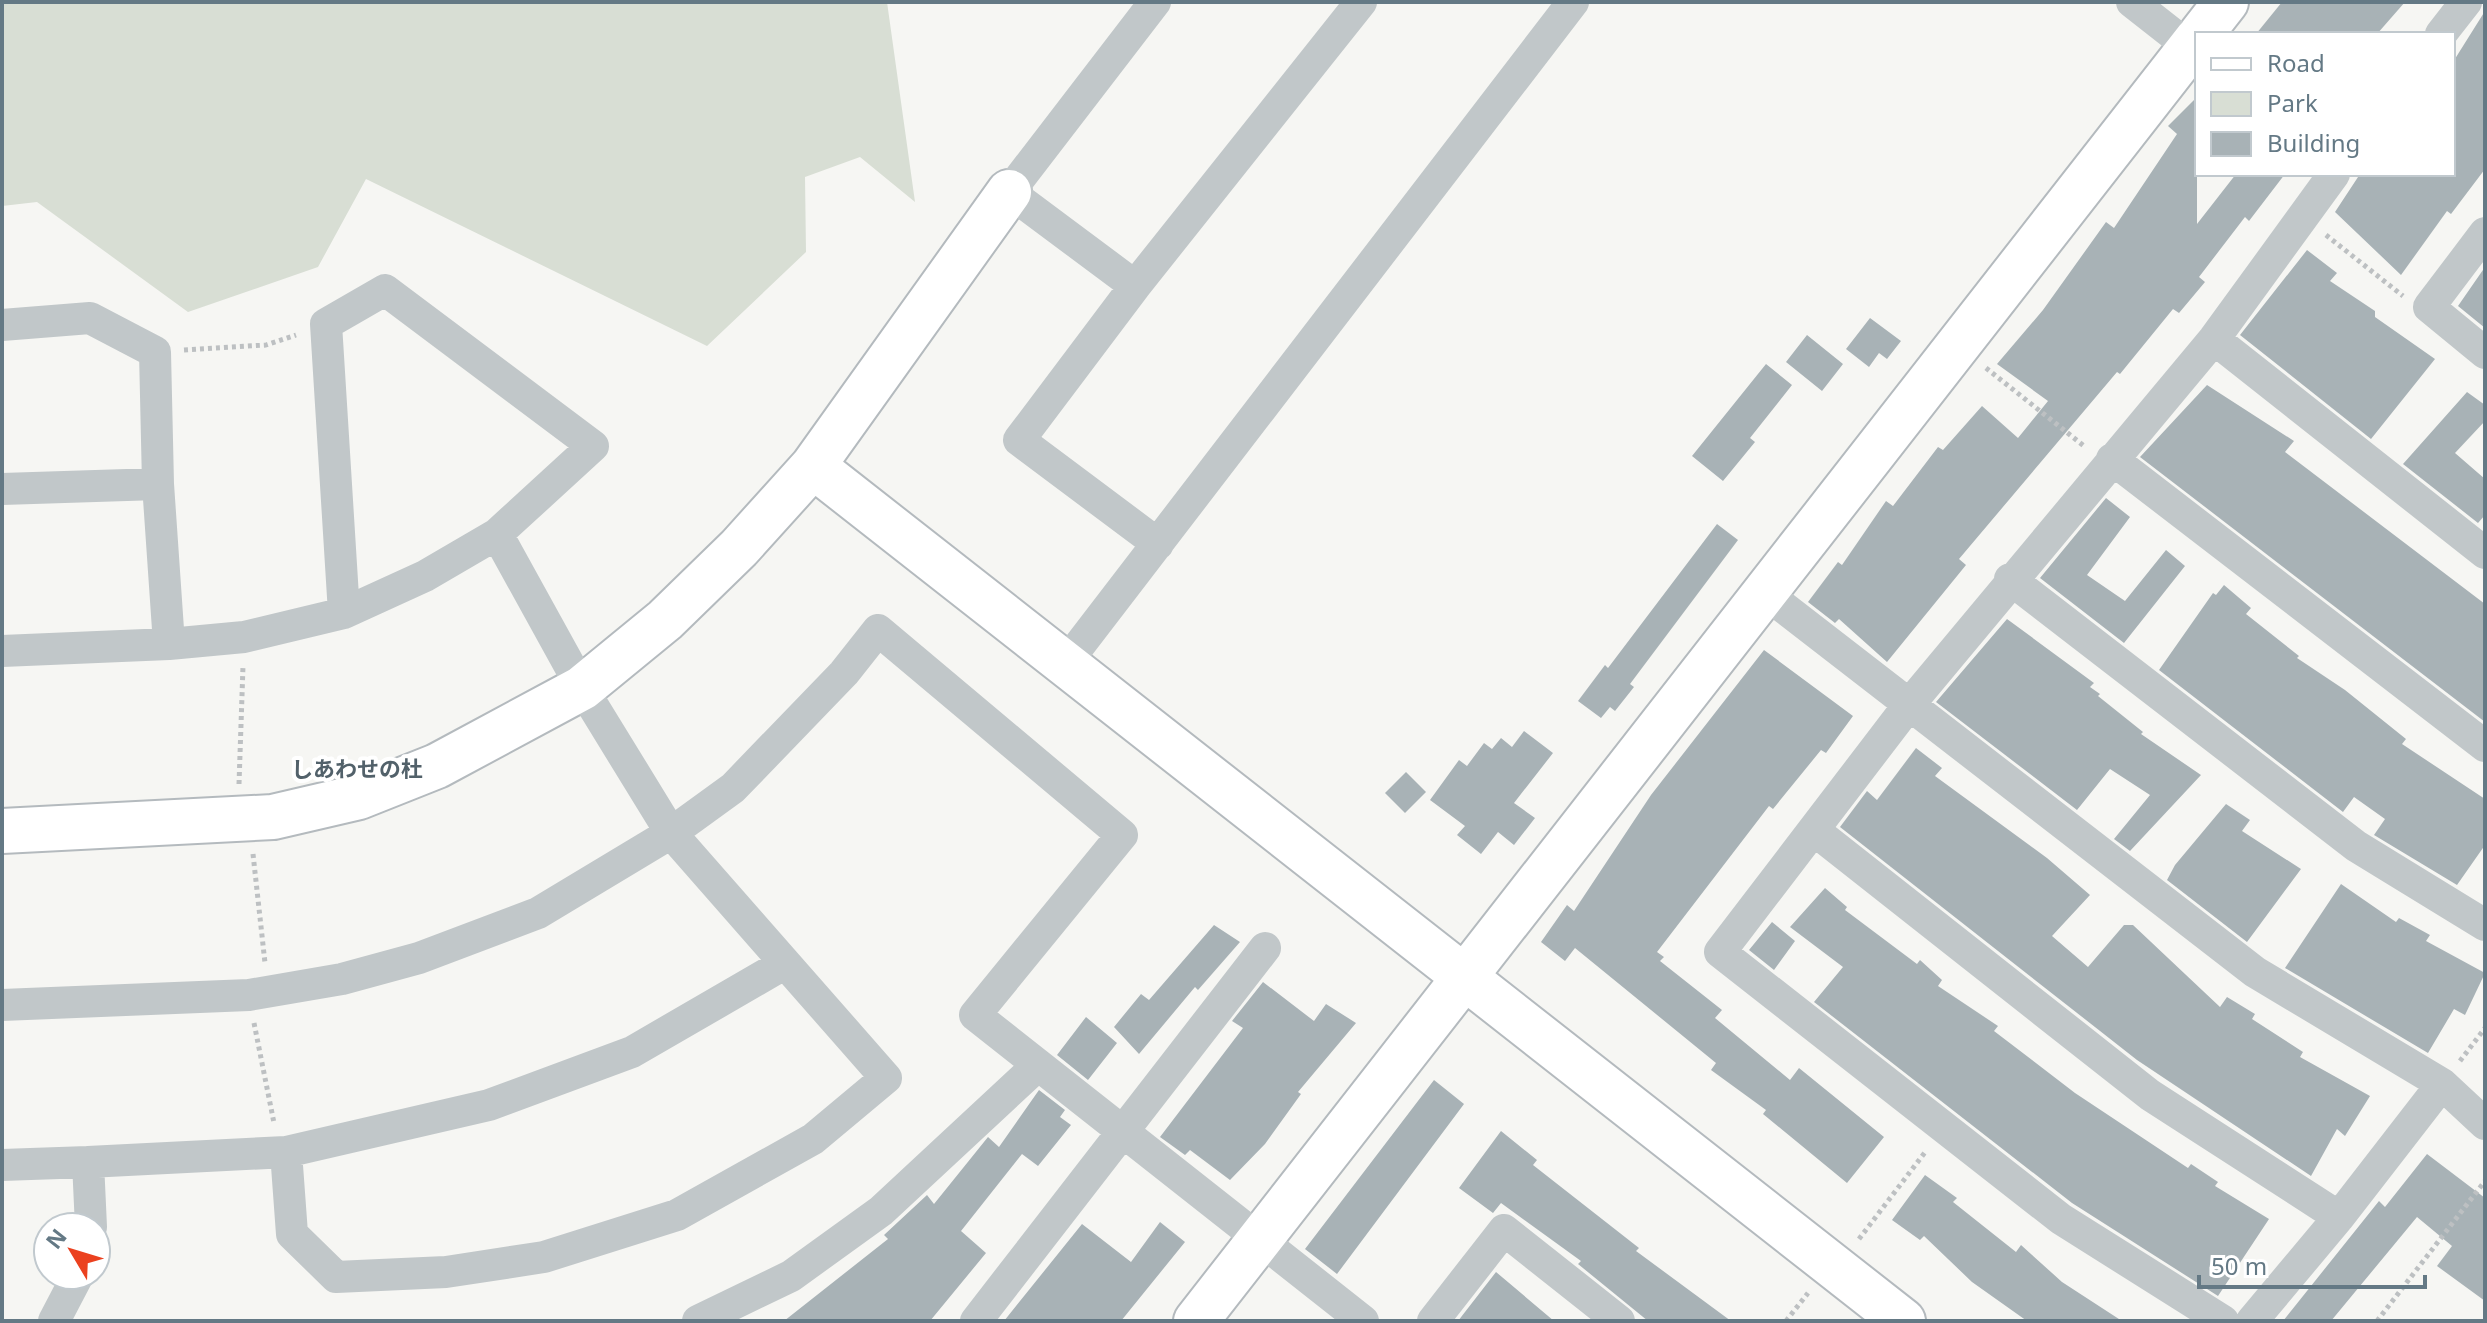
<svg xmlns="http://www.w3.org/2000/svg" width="2487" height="1323" viewBox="0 0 2487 1323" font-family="'Noto Sans','Noto Sans JP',sans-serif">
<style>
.green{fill:#d8ded4}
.building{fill:#a8b2b6}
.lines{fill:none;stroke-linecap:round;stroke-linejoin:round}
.secondary-casing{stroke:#b4babe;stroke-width:48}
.path{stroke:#bdc0c2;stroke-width:5;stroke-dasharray:4 4;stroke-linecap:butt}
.street{stroke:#c1c7c9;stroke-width:32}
.secondary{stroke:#fff;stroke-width:44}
.labels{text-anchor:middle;stroke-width:8;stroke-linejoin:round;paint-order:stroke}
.neighbourhood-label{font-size:22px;font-weight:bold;fill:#52616a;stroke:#fff}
</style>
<rect width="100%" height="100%" fill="#f6f6f3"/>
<path class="green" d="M 2,2 L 887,2 L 915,202 L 860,157 L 805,177 L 806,252 L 707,346 L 366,179 L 318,267 L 188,312 L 37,202 L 2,206 Z"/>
<path class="building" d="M 2282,2 L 2405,2 L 2377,34 L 2256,34 Z
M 2485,11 L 2485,169 L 2451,214 L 2447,211 L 2401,275 L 2335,212 L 2360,174 L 2453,174 L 2453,62 Z
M 2197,97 L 2197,224 L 2236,174 L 2285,174 L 2249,221 L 2245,217 L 2199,277 L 2205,282 L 2179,313 L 2173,309 L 2120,374 L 2117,372 L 1959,559 L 1966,565 L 1887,662 L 1839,619 L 1835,623 L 1808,602 L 1838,562 L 1842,565 L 1886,501 L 1893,506 L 1938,447 L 1943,450 L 1982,406 L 2018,438 L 2048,401 L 1997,364 L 2043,310 L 2106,222 L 2114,228 L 2177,134 L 2168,126 Z
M 2307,250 L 2337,273 L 2330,281 L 2375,311 L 2375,317 L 2435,359 L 2371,439 L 2240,335 Z
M 2485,267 L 2485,328 L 2458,306 Z
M 1870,318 L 1901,341 L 1887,359 L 1879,353 L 1869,367 L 1846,349 Z
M 1807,335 L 1843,364 L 1822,391 L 1786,362 Z
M 1766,364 L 1792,385 L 1750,438 L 1755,442 L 1723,481 L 1692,456 Z
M 2207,385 L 2294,441 L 2285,452 L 2485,604 L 2485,722 L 2140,457 Z
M 2467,392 L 2485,405 L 2485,421 L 2455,453 L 2485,479 L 2485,515 L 2478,523 L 2403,464 Z
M 2106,498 L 2130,517 L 2087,575 L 2125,601 L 2166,550 L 2185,566 L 2124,643 L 2040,578 Z
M 1717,524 L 1738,540 L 1630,684 L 1634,687 L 1615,711 L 1610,707 L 1601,718 L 1578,701 L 1605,665 L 1608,668 Z
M 2224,585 L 2251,608 L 2246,614 L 2299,656 L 2297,658 L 2345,690 L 2406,739 L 2402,744 L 2485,799 L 2485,845 L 2457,885 L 2374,835 L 2385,819 L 2354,797 L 2343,812 L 2159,670 L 2213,593 L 2216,595 Z
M 2007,619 L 2094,683 L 2090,687 L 2100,694 L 2098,696 L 2143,732 L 2141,734 L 2201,775 L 2130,851 L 2114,839 L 2150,795 L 2110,769 L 2077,810 L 1936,702 Z
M 1764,650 L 1853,716 L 1826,753 L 1821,750 L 1773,809 L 1769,806 L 1657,952 L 1664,957 L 1660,961 L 1722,1010 L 1715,1018 L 1790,1080 L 1799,1068 L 1884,1137 L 1847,1183 L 1763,1114 L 1766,1110 L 1711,1070 L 1716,1063 L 1575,948 L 1565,961 L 1541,942 L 1567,905 L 1574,911 L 1651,795 Z
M 1524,731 L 1553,753 L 1514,803 L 1535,818 L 1514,845 L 1498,832 L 1481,854 L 1457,835 L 1465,826 L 1430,800 L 1459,760 L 1467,766 L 1484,743 L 1492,749 L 1501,738 L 1512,747 Z
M 1916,748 L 1942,768 L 1935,776 L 2047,858 L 2090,895 L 2052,936 L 2088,967 L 2124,925 L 2133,925 L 2220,1007 L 2227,997 L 2255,1014 L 2252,1019 L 2303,1052 L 2300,1057 L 2370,1096 L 2345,1136 L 2337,1129 L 2311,1176 L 2137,1060 L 1840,827 L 1867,791 L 1877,800 Z
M 1406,772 L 1426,792 L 1405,813 L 1385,793 Z
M 2226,804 L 2250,820 L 2242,831 L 2301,869 L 2247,942 L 2167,880 L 2175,865 Z
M 2341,884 L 2396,922 L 2399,918 L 2430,935 L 2426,941 L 2485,973 L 2465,1015 L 2454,1009 L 2428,1053 L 2285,968 Z
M 1825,888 L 1847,907 L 1845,910 L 1917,964 L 1920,960 L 1942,980 L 1938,986 L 1998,1026 L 1994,1031 L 2075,1093 L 2188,1168 L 2191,1164 L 2218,1182 L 2215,1186 L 2269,1219 L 2218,1296 L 2072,1203 L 1814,1002 L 1843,967 L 1790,927 Z
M 1772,922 L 1795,941 L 1774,970 L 1749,950 Z
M 1214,925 L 1240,942 L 1198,990 L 1195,987 L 1139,1054 L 1114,1027 L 1141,994 L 1149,1000 Z
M 1263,982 L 1314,1021 L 1326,1004 L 1356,1023 L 1298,1092 L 1301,1094 L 1265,1144 L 1230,1180 L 1190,1150 L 1185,1155 L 1160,1137 L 1243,1028 L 1232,1021 Z
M 1086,1017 L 1117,1043 L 1088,1080 L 1057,1055 Z
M 1434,1080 L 1464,1104 L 1337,1274 L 1305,1249 Z
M 1039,1090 L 1065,1110 L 1060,1117 L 1071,1125 L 1038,1166 L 1022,1154 L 961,1231 L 986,1253 L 930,1321 L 784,1321 L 888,1239 L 884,1235 L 927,1195 L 934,1204 L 988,1137 L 999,1147 Z
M 1501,1131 L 1537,1160 L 1533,1165 L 1639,1248 L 1636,1251 L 1731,1321 L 1648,1321 L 1578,1264 L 1581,1261 L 1501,1203 L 1493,1213 L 1459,1188 Z
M 2427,1154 L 2485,1198 L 2485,1301 L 2437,1266 L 2452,1246 L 2417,1217 L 2331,1321 L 2283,1321 L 2379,1201 L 2385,1207 Z
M 1925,1175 L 1957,1198 L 1953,1202 L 2016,1252 L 2021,1245 L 2062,1282 L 2122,1321 L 2027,1321 L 1972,1282 L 1924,1236 L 1920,1240 L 1892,1220 Z
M 1160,1222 L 1185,1242 L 1121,1321 L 1004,1321 L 1082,1224 L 1131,1262 Z
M 1496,1272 L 1554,1321 L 1458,1321 Z"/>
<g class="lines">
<defs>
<path id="secondary" d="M 2201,34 L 2226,2
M 813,466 L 1009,192
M 2,831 L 273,817 L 359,797 L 437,766 L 582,688 L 665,620 L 739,548 L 813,466 L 1903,1321
M 1196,1321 L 2197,39"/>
</defs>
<use href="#secondary" class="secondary-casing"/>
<path class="path" d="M 2326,235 L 2403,296
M 184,350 L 266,345 L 296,335
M 1986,368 L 2084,446
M 239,784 L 243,666
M 253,854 L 265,963
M 254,1023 L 274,1123
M 2460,1061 L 2485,1028
M 1859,1239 L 1926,1151
M 1786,1321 L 1808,1293
M 2377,1321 L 2485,1181"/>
<path class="street" d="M 1155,2 L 1009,192 L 1135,286 L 1019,440 L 1158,544
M 2132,2 L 2197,53
M 2441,34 L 2466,2
M 2485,233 L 2429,307 L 2485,353
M 1135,286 L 1361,2
M 2,325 L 90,318 L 155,352 L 158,484 L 169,644 L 2,651
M 2214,339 L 2485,553
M 2112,459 L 2485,746
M 2,489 L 158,484
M 2010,579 L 2356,846 L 2485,925
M 1765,593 L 2255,972 L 2442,1084 L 2485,1124
M 169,644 L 244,637 L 344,613 L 425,576 L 497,534 L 593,446 L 385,290 L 326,324 L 344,613
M 1065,664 L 1573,2
M 1815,831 L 2150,1095 L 2339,1217
M 2,1005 L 249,995 L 342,979 L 419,958 L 538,913 L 671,833 L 582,688 L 497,534
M 286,1152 L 489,1105 L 632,1052 L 784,964
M 88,1162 L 286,1152 L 292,1234 L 336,1277 L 446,1272 L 544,1257 L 677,1215 L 813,1139 L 886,1078 L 671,833 L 733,788 L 844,673 L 878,630 L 1122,835 L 975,1015 L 1363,1321
M 2,1165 L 88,1162 L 91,1227
M 54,1321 L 78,1275
M 698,1321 L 791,1276 L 881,1211 L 1037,1066
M 976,1321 L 1265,948
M 1433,1321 L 1504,1230 L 1619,1321
M 2223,1321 L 2061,1219 L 1720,952 L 1908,706 L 2214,339 L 2334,174
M 2252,1321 L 2339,1217 L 2442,1084"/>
<use href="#secondary" class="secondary"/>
</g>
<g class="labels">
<g class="neighbourhood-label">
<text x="357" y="777">しあわせの杜</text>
</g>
</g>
<rect width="2487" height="1323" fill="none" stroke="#647985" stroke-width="8"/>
<rect x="2195" y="32" width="260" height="144" fill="#ffffff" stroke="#c1c9ce" stroke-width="2"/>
<rect x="2211" y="58" width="40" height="12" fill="#ffffff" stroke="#c1c9ce" stroke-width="2"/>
<text x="2267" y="72" font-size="24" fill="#647985">Road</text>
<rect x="2211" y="92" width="40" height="24" fill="#d8ded4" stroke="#c1c9ce" stroke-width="2"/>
<text x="2267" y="112" font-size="24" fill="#647985">Park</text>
<rect x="2211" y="132" width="40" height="24" fill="#a8b2b6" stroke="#c1c9ce" stroke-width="2"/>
<text x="2267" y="152" font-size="24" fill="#647985">Building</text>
<g transform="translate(72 1251) rotate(308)"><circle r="38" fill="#ffffff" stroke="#c1c9ce" stroke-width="2"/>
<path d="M0-6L14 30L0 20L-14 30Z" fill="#eb411f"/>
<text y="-12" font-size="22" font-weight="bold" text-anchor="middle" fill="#647985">N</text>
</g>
<path d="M2199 1275v12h226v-12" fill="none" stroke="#647985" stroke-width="4"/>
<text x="2211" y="1275" font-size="24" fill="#647985" stroke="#ffffff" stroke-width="6" paint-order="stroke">50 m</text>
</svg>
